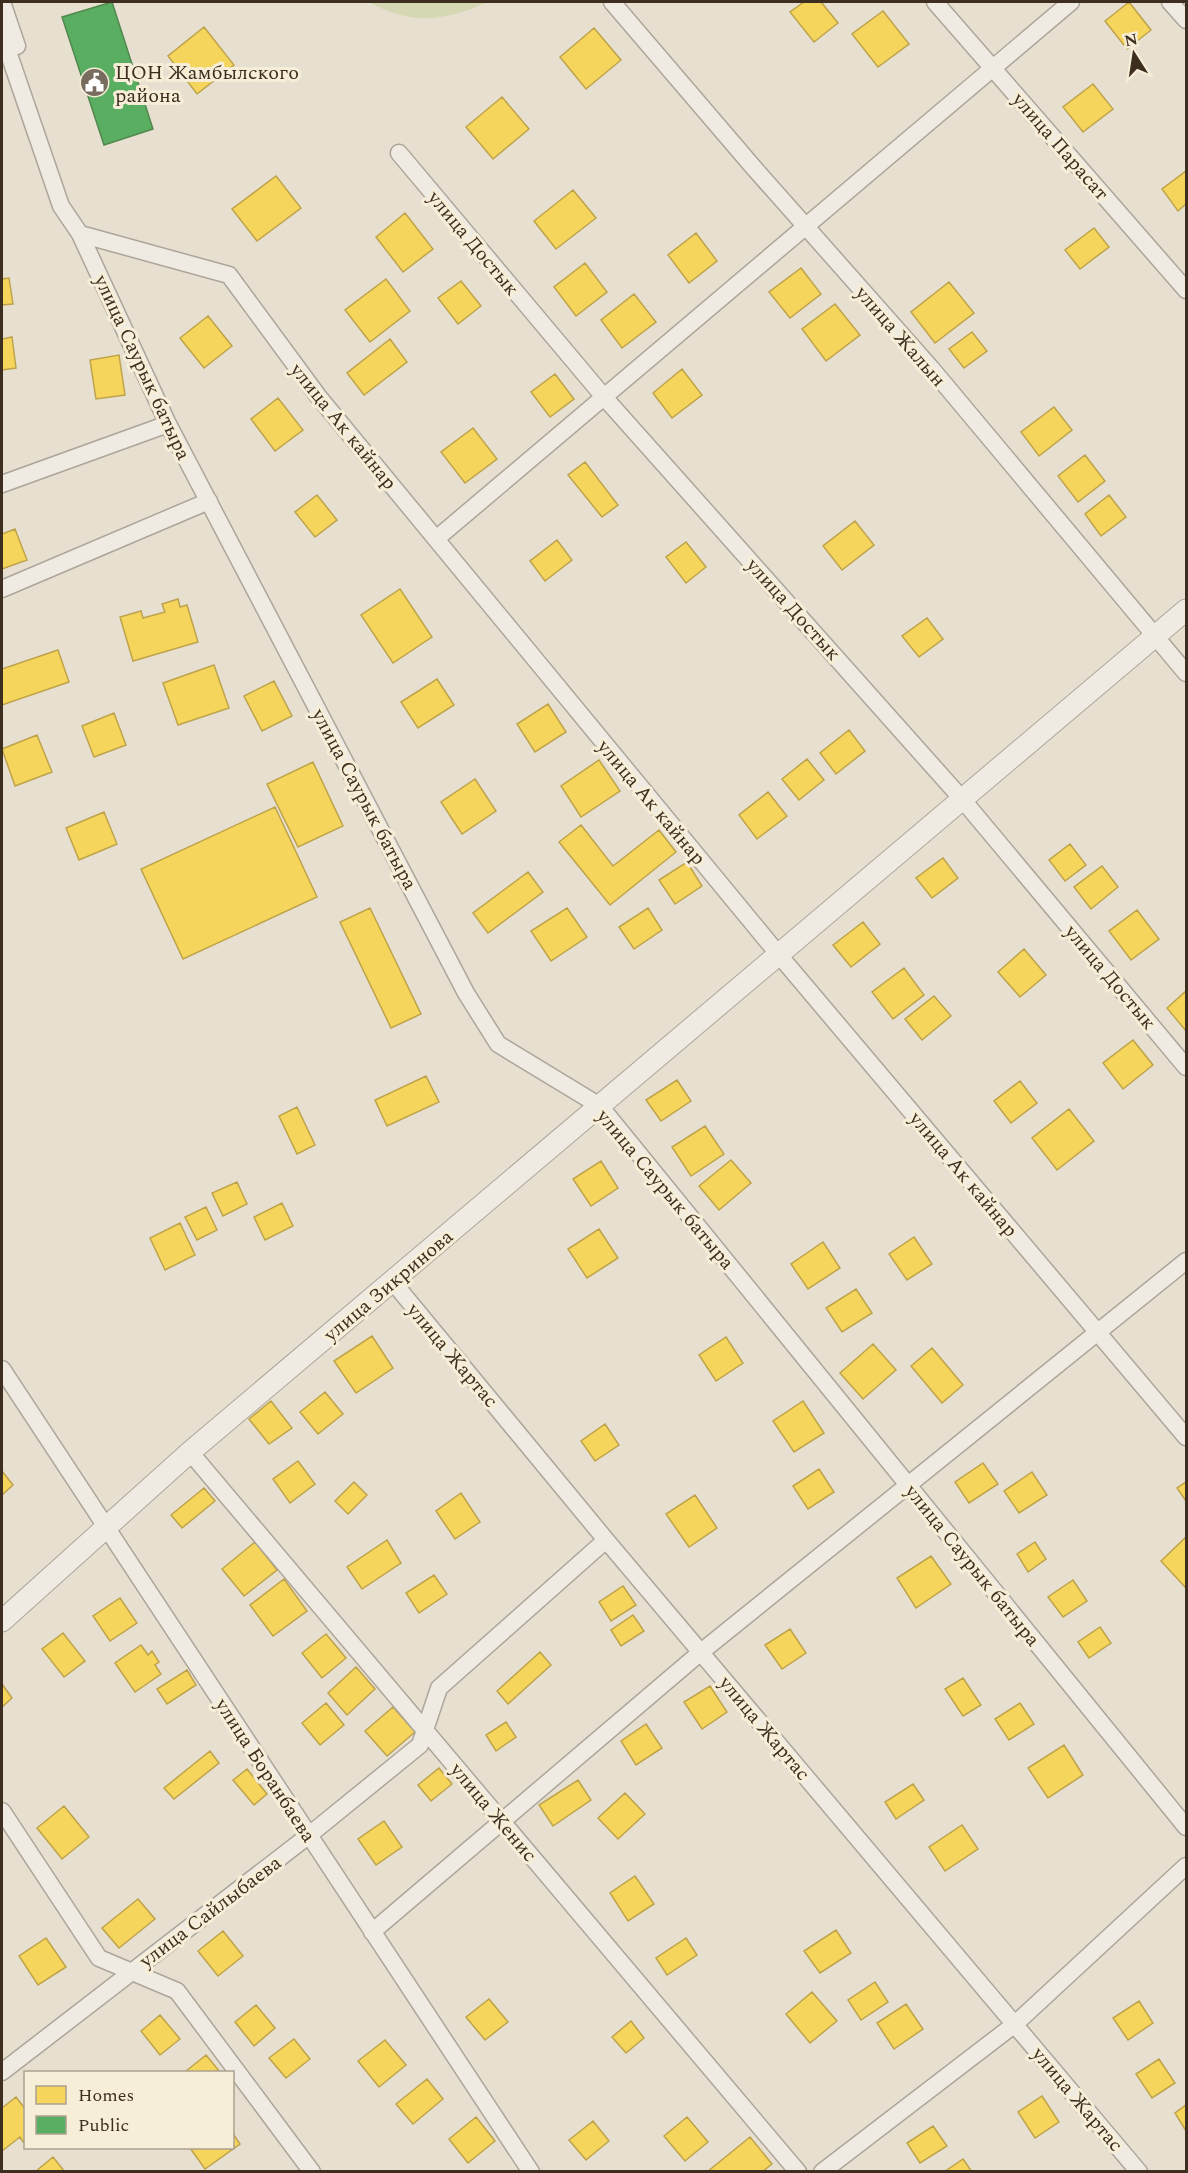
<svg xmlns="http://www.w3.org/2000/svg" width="1188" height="2173" viewBox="0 0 1188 2173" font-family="Spectral,serif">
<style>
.green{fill:#d6d7b3}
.homes{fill:#f6d55c;stroke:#bea34a;stroke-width:1.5}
.public{fill:#5aae61;stroke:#51884e;stroke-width:1.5}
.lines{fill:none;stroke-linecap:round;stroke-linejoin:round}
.minor-casing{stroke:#ada599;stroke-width:19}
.tertiary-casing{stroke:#ada599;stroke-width:23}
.minor{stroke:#efebe3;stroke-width:16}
.tertiary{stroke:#efebe3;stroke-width:21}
.labels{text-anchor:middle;stroke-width:6;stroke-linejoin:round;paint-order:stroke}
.poi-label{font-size:20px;fill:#3d2e20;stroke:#f7eed8;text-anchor:start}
.street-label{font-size:20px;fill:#3d2e20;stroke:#f7eed8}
</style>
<rect width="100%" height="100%" fill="#e7e0d1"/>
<path class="green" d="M 369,2 L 488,2 C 446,21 411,26 369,2 Z"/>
<path class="homes" d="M 804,2 L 821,2 L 838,23 L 814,42 L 790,12 Z
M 1129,2 L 1151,30 L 1127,49 L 1105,21 Z
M 883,11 L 909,44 L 878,67 L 852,34 Z
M 204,27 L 234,65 L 197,94 L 168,56 Z
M 594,28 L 621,60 L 586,89 L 560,57 Z
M 1093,84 L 1113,109 L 1083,132 L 1063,107 Z
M 502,97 L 529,129 L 493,159 L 466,127 Z
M 1186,171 L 1186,204 L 1178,211 L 1162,189 Z
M 276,176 L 301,208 L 257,241 L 232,209 Z
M 573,190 L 596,218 L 556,249 L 534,221 Z
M 405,213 L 433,249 L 403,272 L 376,237 Z
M 1094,228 L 1109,247 L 1080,269 L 1065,250 Z
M 696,233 L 717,261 L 689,283 L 668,255 Z
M 585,263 L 607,292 L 576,316 L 554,287 Z
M 801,268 L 821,294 L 790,318 L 769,292 Z
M 9,278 L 13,304 L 2,305 L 2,279 Z
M 386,279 L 410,311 L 370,342 L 345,310 Z
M 461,281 L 481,306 L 458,324 L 438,298 Z
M 949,282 L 974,313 L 935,343 L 911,312 Z
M 634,294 L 656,322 L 622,348 L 601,320 Z
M 835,304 L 860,335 L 826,361 L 802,329 Z
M 208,316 L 232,346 L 204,368 L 180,338 Z
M 972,332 L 987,351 L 964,368 L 949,349 Z
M 12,337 L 16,368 L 2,370 L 2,339 Z
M 390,339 L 407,362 L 364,395 L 347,373 Z
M 119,355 L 125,395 L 96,399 L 90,360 Z
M 682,369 L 702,395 L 672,418 L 653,393 Z
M 555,374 L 574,399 L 550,417 L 531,392 Z
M 278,398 L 303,430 L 275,451 L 251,419 Z
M 1054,407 L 1072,430 L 1039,456 L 1021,432 Z
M 473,428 L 497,459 L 465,483 L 441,452 Z
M 1085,455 L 1105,481 L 1078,502 L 1058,476 Z
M 585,462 L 618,505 L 602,517 L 568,475 Z
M 317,495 L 337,520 L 315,537 L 295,512 Z
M 1109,495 L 1126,517 L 1101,536 L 1085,514 Z
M 855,521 L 874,545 L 842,570 L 823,546 Z
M 15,529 L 27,560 L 2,569 L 2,534 Z
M 557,540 L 572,560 L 545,581 L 530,561 Z
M 686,542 L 706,567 L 686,583 L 666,557 Z
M 400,589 L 432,637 L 393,663 L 361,615 Z
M 178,599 L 180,607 L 187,605 L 198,642 L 133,661 L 120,617 L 141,611 L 143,618 L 165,612 L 162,604 Z
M 927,618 L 943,639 L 919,657 L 902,636 Z
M 58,650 L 69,682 L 2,705 L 2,669 Z
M 214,665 L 229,708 L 178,725 L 163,683 Z
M 437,679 L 454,705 L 418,728 L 401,702 Z
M 274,681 L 292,716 L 262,731 L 244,696 Z
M 548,704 L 566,732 L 535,752 L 517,724 Z
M 114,713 L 126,745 L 94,757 L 82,726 Z
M 849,730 L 865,751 L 836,774 L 820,753 Z
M 37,735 L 52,772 L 15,786 L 2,749 Z
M 807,759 L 824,780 L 799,800 L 782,779 Z
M 599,760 L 620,791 L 581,817 L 561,786 Z
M 313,762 L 343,826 L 298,847 L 267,784 Z
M 475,779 L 496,811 L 462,834 L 441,802 Z
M 768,792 L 787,816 L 757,839 L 739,815 Z
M 275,807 L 317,897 L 183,959 L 141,869 Z
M 104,812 L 117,844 L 79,860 L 66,828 Z
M 581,825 L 613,866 L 659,830 L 676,852 L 610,905 L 559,842 Z
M 1070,844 L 1086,865 L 1065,881 L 1049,860 Z
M 943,858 L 958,878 L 932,898 L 916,878 Z
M 687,862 L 702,886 L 675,904 L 659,880 Z
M 1102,866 L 1118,887 L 1091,909 L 1074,887 Z
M 528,872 L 543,892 L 488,933 L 473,913 Z
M 370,908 L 421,1014 L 391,1028 L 340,922 Z
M 567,908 L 587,937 L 551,961 L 531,931 Z
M 648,908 L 662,930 L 634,949 L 619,927 Z
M 1137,910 L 1159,939 L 1131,960 L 1109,931 Z
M 863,922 L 880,944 L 851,967 L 833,945 Z
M 1024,949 L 1046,975 L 1020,997 L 998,972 Z
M 904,968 L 924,995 L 893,1019 L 872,992 Z
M 1186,991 L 1186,1031 L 1167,1008 Z
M 934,996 L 951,1016 L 922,1040 L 905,1019 Z
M 1133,1040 L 1153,1065 L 1123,1089 L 1103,1063 Z
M 426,1076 L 439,1102 L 387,1126 L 375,1100 Z
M 677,1080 L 691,1101 L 661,1121 L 646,1100 Z
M 1020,1081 L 1037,1103 L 1011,1123 L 994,1101 Z
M 297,1107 L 315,1145 L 297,1154 L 279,1116 Z
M 1069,1109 L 1094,1141 L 1057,1170 L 1032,1138 Z
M 705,1126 L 724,1154 L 691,1176 L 672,1147 Z
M 731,1160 L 751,1183 L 719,1210 L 699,1186 Z
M 601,1161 L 618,1188 L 591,1206 L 573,1179 Z
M 237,1182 L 247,1204 L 223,1216 L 212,1193 Z
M 282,1203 L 293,1226 L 265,1240 L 254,1217 Z
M 206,1207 L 217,1230 L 197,1240 L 185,1217 Z
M 180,1223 L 195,1255 L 165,1270 L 150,1238 Z
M 599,1229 L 618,1258 L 587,1278 L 568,1249 Z
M 914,1237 L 932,1264 L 907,1280 L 889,1254 Z
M 823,1242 L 840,1268 L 808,1289 L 791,1264 Z
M 856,1289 L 872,1313 L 842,1332 L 826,1308 Z
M 372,1336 L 393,1368 L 356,1393 L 334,1361 Z
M 726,1337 L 743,1363 L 716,1381 L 699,1355 Z
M 873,1344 L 896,1370 L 863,1399 L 840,1373 Z
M 932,1348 L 963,1385 L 942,1403 L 911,1366 Z
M 325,1392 L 343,1414 L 318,1434 L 300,1412 Z
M 271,1401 L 292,1428 L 269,1444 L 249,1419 Z
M 803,1401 L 824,1433 L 794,1452 L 773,1421 Z
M 605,1424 L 619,1445 L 595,1461 L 581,1441 Z
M 298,1461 L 315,1484 L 290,1503 L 273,1479 Z
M 983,1463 L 998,1484 L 969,1503 L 955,1482 Z
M 819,1469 L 834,1492 L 808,1509 L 793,1486 Z
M 2,1471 L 13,1485 L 2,1495 Z
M 1032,1472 L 1047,1495 L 1019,1513 L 1004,1491 Z
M 354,1482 L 367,1495 L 348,1514 L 335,1501 Z
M 1186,1482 L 1186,1501 L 1177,1488 Z
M 204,1488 L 215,1501 L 182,1528 L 171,1515 Z
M 461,1493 L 480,1522 L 455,1539 L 436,1511 Z
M 695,1495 L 717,1528 L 689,1547 L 666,1514 Z
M 1186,1537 L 1186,1588 L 1161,1561 Z
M 387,1540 L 401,1563 L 362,1589 L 347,1567 Z
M 255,1542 L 277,1570 L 244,1596 L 222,1569 Z
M 1035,1542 L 1046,1559 L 1028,1572 L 1017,1554 Z
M 931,1556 L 951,1584 L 916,1608 L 897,1578 Z
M 434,1575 L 447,1594 L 419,1613 L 406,1593 Z
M 284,1579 L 307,1611 L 273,1636 L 250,1605 Z
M 1073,1580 L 1087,1601 L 1063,1617 L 1048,1597 Z
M 623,1586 L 636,1605 L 611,1621 L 599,1602 Z
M 120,1598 L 137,1623 L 110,1641 L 93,1616 Z
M 633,1615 L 644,1631 L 621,1646 L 611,1630 Z
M 1100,1627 L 1111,1643 L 1089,1658 L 1078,1642 Z
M 790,1629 L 806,1653 L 782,1669 L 765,1645 Z
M 63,1633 L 85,1661 L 64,1677 L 42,1649 Z
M 326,1634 L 346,1658 L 322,1678 L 302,1653 Z
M 141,1645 L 148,1655 L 152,1651 L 159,1662 L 155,1665 L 161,1674 L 135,1692 L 115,1663 Z
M 540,1652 L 551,1665 L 508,1704 L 497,1691 Z
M 356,1667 L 375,1689 L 347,1715 L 328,1693 Z
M 187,1670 L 196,1685 L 167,1704 L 157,1689 Z
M 963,1678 L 981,1705 L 963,1716 L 945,1689 Z
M 2,1684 L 12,1698 L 2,1707 Z
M 710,1686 L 727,1712 L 702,1729 L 684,1702 Z
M 326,1703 L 344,1725 L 320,1745 L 302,1723 Z
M 1020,1703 L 1034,1724 L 1009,1740 L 995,1719 Z
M 393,1707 L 415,1732 L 387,1756 L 365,1731 Z
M 506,1722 L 516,1737 L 496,1751 L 486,1735 Z
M 646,1724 L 662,1748 L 636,1765 L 621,1741 Z
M 1064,1745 L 1083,1775 L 1048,1798 L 1028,1768 Z
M 210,1751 L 219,1763 L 174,1799 L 164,1788 Z
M 439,1768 L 452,1784 L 431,1801 L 418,1785 Z
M 247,1769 L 267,1794 L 254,1805 L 233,1780 Z
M 578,1780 L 591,1800 L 553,1826 L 539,1805 Z
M 913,1784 L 924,1800 L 896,1819 L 885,1802 Z
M 625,1793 L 645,1814 L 618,1839 L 598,1818 Z
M 64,1806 L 89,1837 L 62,1859 L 37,1828 Z
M 384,1821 L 402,1847 L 376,1865 L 358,1839 Z
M 962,1825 L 978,1849 L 945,1871 L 929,1847 Z
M 635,1876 L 654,1904 L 628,1921 L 610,1893 Z
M 138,1899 L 155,1919 L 119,1948 L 102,1928 Z
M 836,1930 L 851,1953 L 820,1973 L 804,1951 Z
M 223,1931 L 243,1956 L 218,1976 L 198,1951 Z
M 46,1938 L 66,1967 L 38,1985 L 19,1956 Z
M 686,1938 L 697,1955 L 667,1975 L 656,1958 Z
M 875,1982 L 888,2002 L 861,2020 L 848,2000 Z
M 812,1992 L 837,2021 L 810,2043 L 786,2014 Z
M 489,1999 L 508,2022 L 485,2040 L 466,2017 Z
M 1139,2001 L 1153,2023 L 1128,2040 L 1113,2018 Z
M 906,2004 L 923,2029 L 894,2049 L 877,2023 Z
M 256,2005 L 275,2028 L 254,2046 L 235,2022 Z
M 160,2015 L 180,2039 L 160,2055 L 141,2031 Z
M 631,2021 L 644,2038 L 626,2053 L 612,2037 Z
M 294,2039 L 310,2059 L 286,2078 L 269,2058 Z
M 385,2040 L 406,2065 L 379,2087 L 358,2061 Z
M 206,2055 L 220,2072 L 185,2072 Z
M 1159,2059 L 1175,2083 L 1152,2098 L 1136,2074 Z
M 427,2079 L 443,2099 L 413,2124 L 396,2104 Z
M 1042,2096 L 1059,2122 L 1035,2138 L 1018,2112 Z
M 16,2097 L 26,2110 L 26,2140 L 23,2142 L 20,2137 L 2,2151 L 2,2108 Z
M 1186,2105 L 1186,2131 L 1175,2113 Z
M 476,2117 L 495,2141 L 468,2163 L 449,2139 Z
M 687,2117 L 708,2142 L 685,2161 L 664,2136 Z
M 593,2121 L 609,2141 L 586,2160 L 569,2140 Z
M 933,2126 L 947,2146 L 920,2163 L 907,2143 Z
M 232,2132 L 240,2144 L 205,2169 L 190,2148 L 232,2148 Z
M 750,2137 L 772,2164 L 762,2172 L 707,2172 Z
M 53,2157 L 65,2172 L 35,2172 Z
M 963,2159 L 972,2172 L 944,2172 Z"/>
<path class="public" d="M 112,2 L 153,129 L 104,145 L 62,17 Z"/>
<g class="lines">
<defs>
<path id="minor" d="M 2,2 L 17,46
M 612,2 L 754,168 L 931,368 L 1186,673
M 935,2 L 1186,290
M 1170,2 L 1186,20
M 2,34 L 61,206 L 80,234 L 168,424 L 466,993 L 498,1044 L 600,1106 L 1186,1827
M 399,153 L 604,397 L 962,799 L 1186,1067
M 80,234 L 229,275 L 318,396 L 779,955 L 1186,1437
M 2,484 L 168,424
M 436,539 L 1071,2
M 2,589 L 209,501
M 393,1282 L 606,1540 L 1139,2172
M 2,1369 L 531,2172
M 190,1452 L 798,2172
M 2,1811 L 99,1958 L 177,1991 L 312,2172
M 372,1932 L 701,1652 L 1186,1261
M 2,2072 L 308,1836 L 420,1745 L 439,1688 L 606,1540
M 822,2172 L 1015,2024 L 1186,1866"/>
<path id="tertiary" d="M 2,1621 L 190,1452 L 1186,610"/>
</defs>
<use href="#minor" class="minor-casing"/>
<use href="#tertiary" class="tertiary-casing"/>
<use href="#minor" class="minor"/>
<use href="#tertiary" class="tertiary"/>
</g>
<defs>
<symbol id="civic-disc" viewBox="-11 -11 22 22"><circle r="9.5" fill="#786c5e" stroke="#f7eed8"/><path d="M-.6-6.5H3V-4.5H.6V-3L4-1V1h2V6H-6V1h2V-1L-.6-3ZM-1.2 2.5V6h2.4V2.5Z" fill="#fff"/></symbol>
</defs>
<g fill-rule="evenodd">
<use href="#civic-disc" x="78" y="66" width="33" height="33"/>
</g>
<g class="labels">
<g class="poi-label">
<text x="115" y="79">ЦОН Жамбылского<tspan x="115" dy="23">района</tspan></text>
</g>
<g class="street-label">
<text transform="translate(1061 146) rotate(49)" y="7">улица Парасат</text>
<text transform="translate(474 243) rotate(50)" y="7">улица Достык</text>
<text transform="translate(901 336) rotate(49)" y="7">улица Жалын</text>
<text transform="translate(143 367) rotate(65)" y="7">улица Саурык батыра</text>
<text transform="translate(344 426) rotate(51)" y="7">улица Ак кайнар</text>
<text transform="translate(794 609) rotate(48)" y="7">улица Достык</text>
<text transform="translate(365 799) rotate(62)" y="7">улица Саурык батыра</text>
<text transform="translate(652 802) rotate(50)" y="7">улица Ак кайнар</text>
<text transform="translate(1111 977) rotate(50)" y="7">улица Достык</text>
<text transform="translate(964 1174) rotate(50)" y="7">улица Ак кайнар</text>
<text transform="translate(666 1189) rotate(50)" y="7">улица Саурык батыра</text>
<text transform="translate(388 1285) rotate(-40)" y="7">улица Зикринова</text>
<text transform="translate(453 1355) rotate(50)" y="7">улица Жартас</text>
<text transform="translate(973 1565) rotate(51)" y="7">улица Саурык батыра</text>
<text transform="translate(765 1728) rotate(50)" y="7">улица Жартас</text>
<text transform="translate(266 1770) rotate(57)" y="7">улица Боранбаева</text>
<text transform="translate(494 1812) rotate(50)" y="7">улица Женис</text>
<text transform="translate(210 1911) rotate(-37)" y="7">улица Сайлыбаева</text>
<text transform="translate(1078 2099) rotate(50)" y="7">улица Жартас</text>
</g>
</g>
<rect width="1188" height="2173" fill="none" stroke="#3d2e20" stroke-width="6"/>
<rect x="24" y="2071" width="210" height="78" fill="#f7eed8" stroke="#ada18e" stroke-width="1.5"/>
<rect x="36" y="2086" width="30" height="18" fill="#f6d55c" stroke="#ada18e" stroke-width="1.5"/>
<text x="78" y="2101" font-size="18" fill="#3d2e20">Homes</text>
<rect x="36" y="2116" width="30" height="18" fill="#5aae61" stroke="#ada18e" stroke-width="1.5"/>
<text x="78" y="2131" font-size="18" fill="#3d2e20">Public</text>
<g transform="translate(1134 54) rotate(348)" stroke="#f7eed8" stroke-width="4.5" paint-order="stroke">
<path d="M0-4.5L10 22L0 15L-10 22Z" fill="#3d2e20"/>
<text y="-9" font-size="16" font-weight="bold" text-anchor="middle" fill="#3d2e20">N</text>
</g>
</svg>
